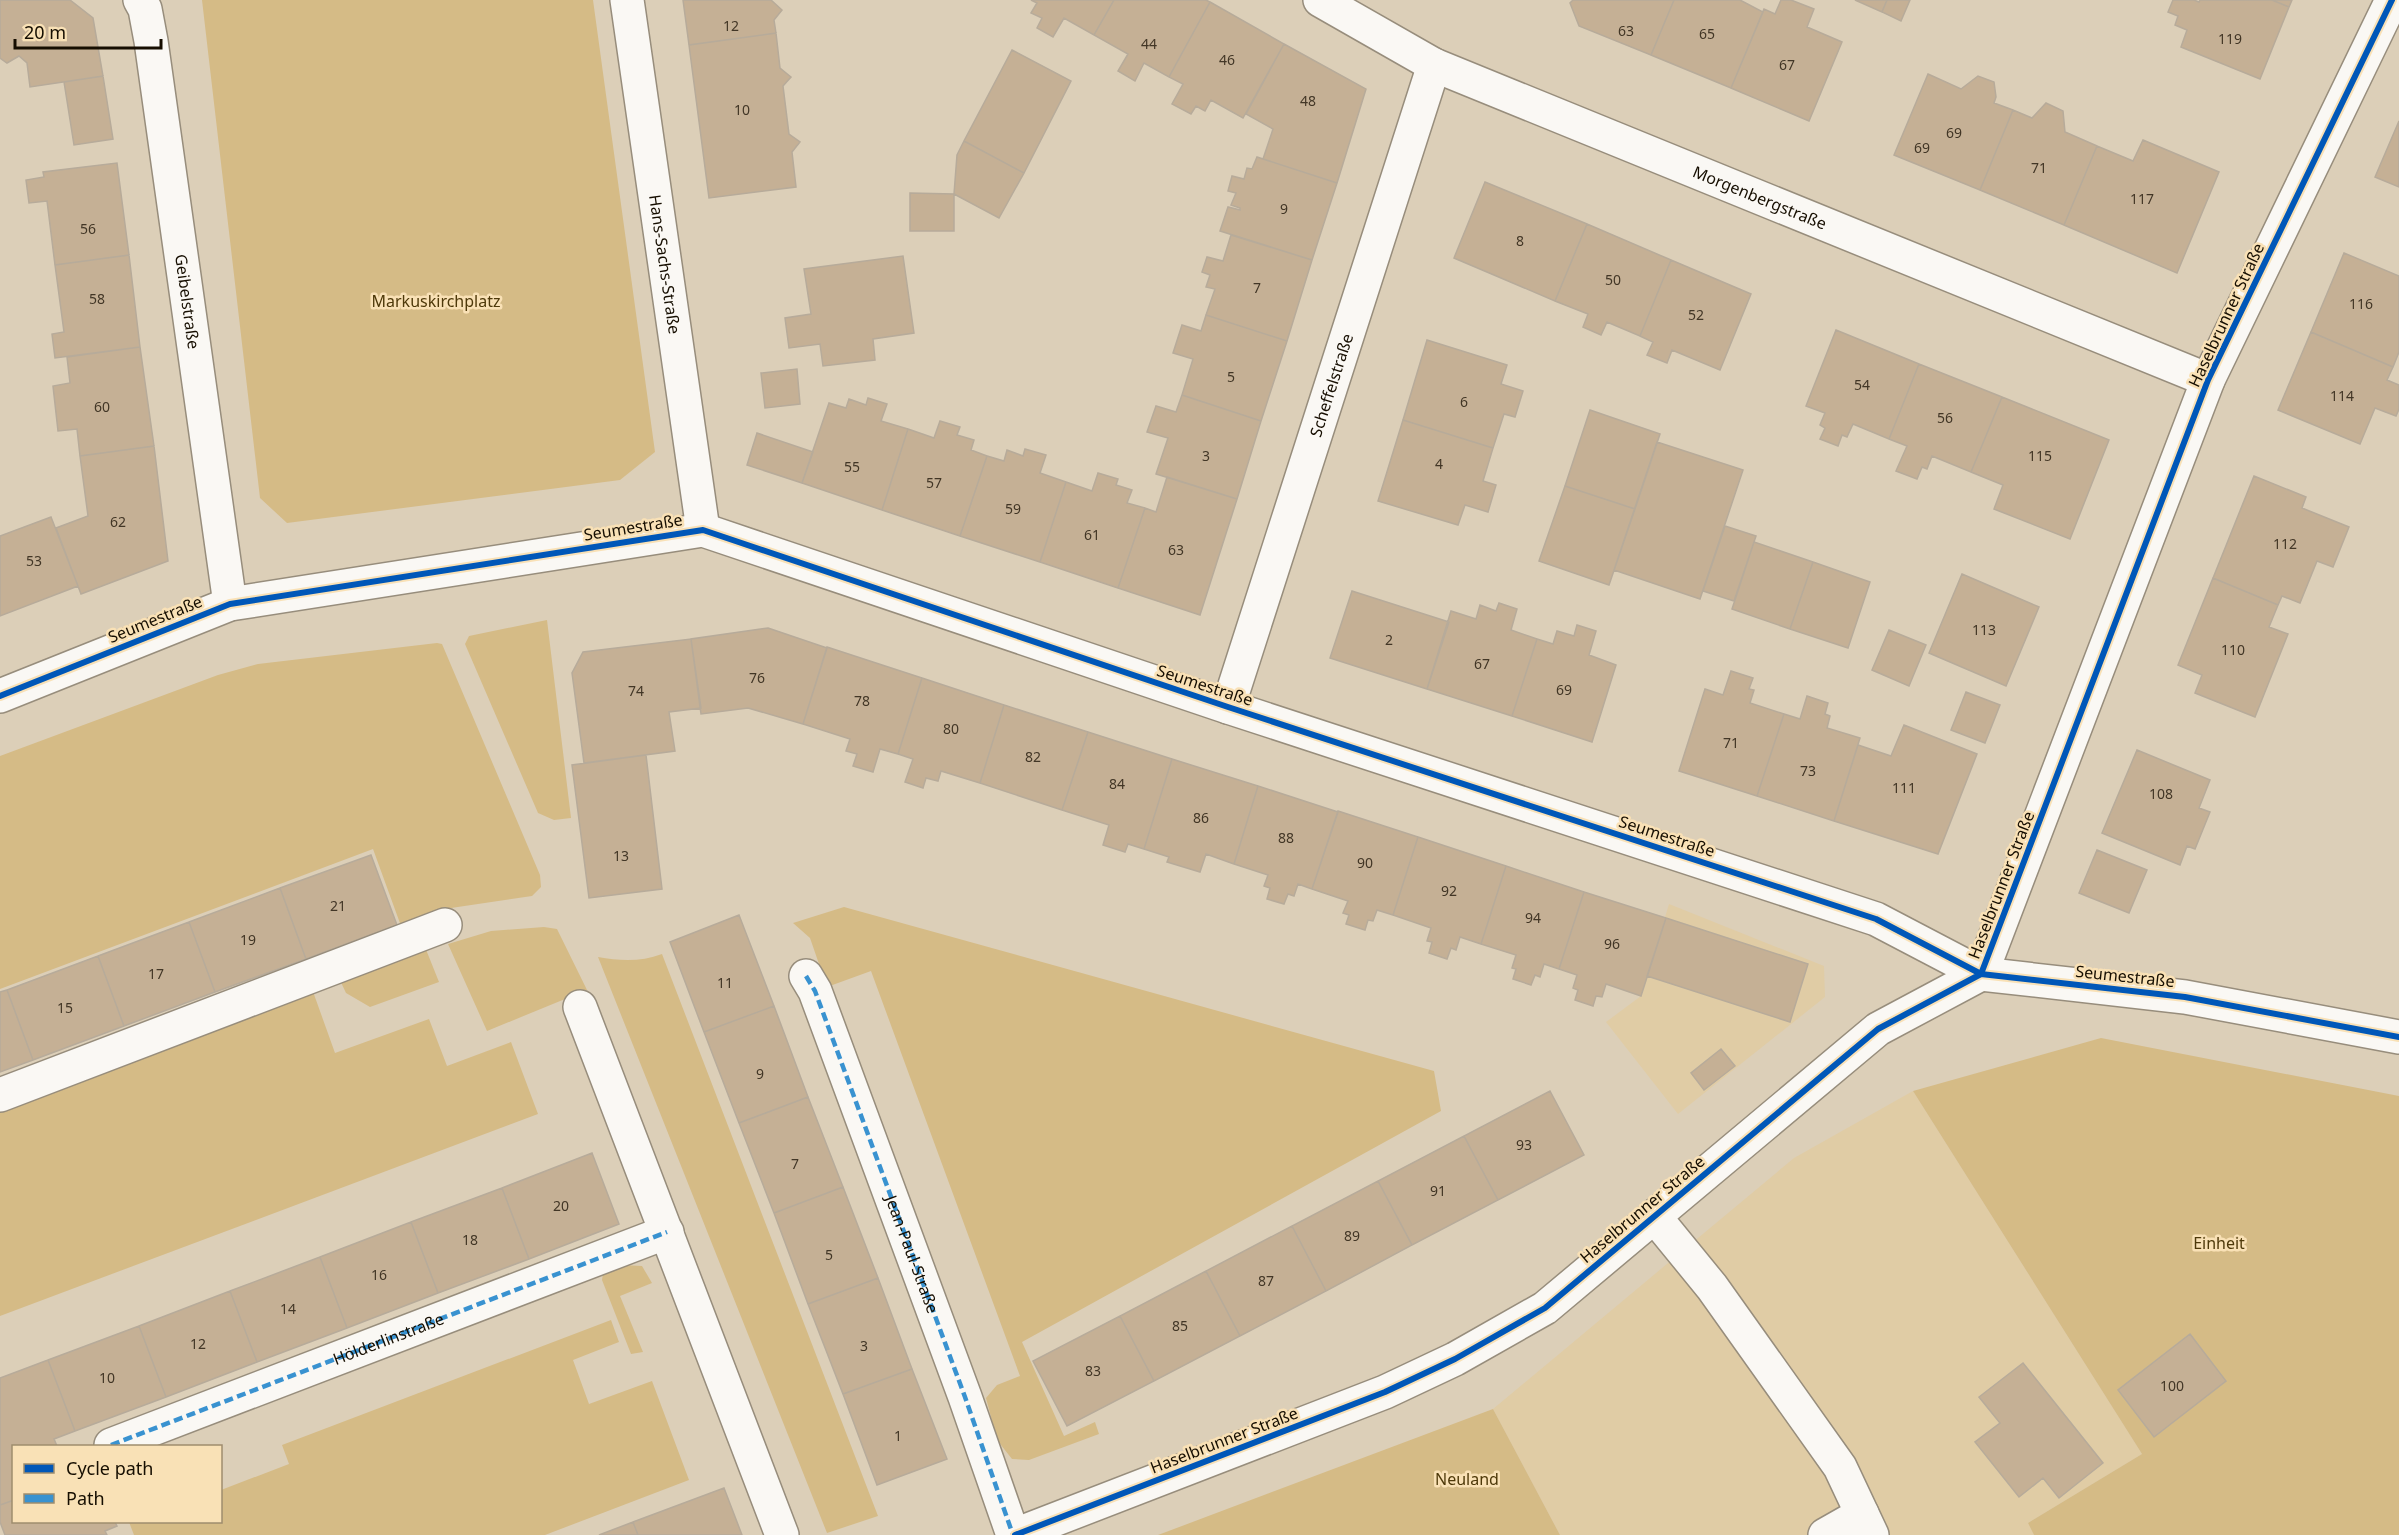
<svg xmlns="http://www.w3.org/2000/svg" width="2399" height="1535" viewBox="0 0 2399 1535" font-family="'Noto Sans',sans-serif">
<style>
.built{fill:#e0cca5}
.green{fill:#d5bb86}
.building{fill:#c5b095;stroke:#b7ab9a;stroke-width:1.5}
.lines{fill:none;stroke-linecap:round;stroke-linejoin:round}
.minor-casing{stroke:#978d7c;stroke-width:36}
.minor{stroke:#faf8f4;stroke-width:33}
.quiet{stroke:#3992d0;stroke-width:4.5;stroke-dasharray:9 4.5;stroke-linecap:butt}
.cycleway-casing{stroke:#f9e1b6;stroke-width:10}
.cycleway{stroke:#0057b8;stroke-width:6}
.labels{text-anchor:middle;stroke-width:5;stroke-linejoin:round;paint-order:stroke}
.number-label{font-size:14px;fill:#423626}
.street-label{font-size:16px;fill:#160e01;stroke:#f9e1b6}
.park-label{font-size:16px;fill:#4e390a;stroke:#f9e1b6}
</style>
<rect width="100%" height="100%" fill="#dccfb8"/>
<path class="built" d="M 1669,904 L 1824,966 L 1825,997 L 1678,1114 L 1606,1022 L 1641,996 Z
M 1913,1091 L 2142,1454 L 2028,1523 L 2034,1535 L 1560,1535 L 1493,1409 L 1794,1158 Z"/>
<path class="green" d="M 202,0 L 593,0 L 655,452 L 620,480 L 287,523 L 260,498 Z
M 547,620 L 571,818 L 554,820 L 538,813 L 465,644 L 469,636 Z
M 437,643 L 442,644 L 540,875 L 541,887 L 532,896 L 451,908 L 401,926 L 373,849 L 0,989 L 0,756 L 218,675 L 258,664 Z
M 844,907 L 1434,1071 L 1441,1111 L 1022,1342 L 1064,1436 L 1095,1422 L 1099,1434 L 1029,1460 L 1012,1459 L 997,1440 L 986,1398 L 997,1385 L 1020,1376 L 871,971 L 827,987 L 810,938 L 793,923 Z
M 544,927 L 557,929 L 587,990 L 487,1031 L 448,944 L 491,931 Z
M 425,947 L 439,982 L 370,1007 L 346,993 L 338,976 Z
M 662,954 L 878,1516 L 827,1533 L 598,957 C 620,961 641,962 662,954 Z
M 311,986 L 335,1053 L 429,1019 L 447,1066 L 511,1042 L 538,1114 L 0,1316 L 0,1103 Z
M 2101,1038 L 2399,1096 L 2399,1535 L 2034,1535 L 2028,1523 L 2142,1454 L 1913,1091 Z
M 622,1265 L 642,1266 L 652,1283 L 620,1296 L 643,1352 L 631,1354 L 602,1280 L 603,1273 Z
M 611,1320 L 619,1342 L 573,1360 L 589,1404 L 652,1381 L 689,1480 L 545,1535 L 134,1535 L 129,1522 L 220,1522 L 221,1490 L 289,1464 L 282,1445 Z
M 1493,1409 L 1560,1535 L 1158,1535 Z"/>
<path class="building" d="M 0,0 L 70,0 L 93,18 L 103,76 L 30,87 L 27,63 L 19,56 L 7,63 L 0,58 Z
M 683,0 L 771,0 L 782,10 L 774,20 L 776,33 L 689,45 Z
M 1031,0 L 1114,0 L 1094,35 L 1064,18 L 1053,37 L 1037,28 L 1042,18 L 1031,13 L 1037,3 Z
M 1114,0 L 1206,0 L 1210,2 L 1169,77 L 1144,63 L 1135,81 L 1118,71 L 1128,54 L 1094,35 Z
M 1573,0 L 1674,0 L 1651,55 L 1579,26 L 1570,3 Z
M 1674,0 L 1740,0 L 1763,12 L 1731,88 L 1651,55 Z
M 1781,0 L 1791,0 L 1814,9 L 1807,27 L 1842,42 L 1809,121 L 1731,88 L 1764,9 L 1775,14 Z
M 1855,0 L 1887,0 L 1882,12 Z
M 1887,0 L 1910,0 L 1901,21 L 1882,12 Z
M 2173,0 L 2194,0 L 2199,2 L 2200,0 L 2272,0 L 2289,7 L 2260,79 L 2181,47 L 2187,30 L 2175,25 L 2178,16 L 2168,12 Z
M 2272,0 L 2292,0 L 2289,7 Z
M 1210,2 L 1284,44 L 1243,118 L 1211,100 L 1205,111 L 1196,106 L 1191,114 L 1172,104 L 1183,84 L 1169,77 Z
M 776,33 L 780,68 L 791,77 L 783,86 L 789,134 L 800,142 L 792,152 L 796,187 L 709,198 L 689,45 Z
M 1284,44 L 1366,89 L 1337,183 L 1263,159 L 1273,129 L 1246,114 Z
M 1012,50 L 1071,81 L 1024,173 L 964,141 Z
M 1928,74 L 1961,89 L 1978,76 L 1994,82 L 1996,97 L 1994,103 L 2013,110 L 1980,190 L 1894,155 Z
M 103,76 L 113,139 L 74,145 L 64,82 Z
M 2046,103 L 2063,111 L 2065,132 L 2097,146 L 2064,225 L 1980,190 L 2013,110 L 2032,118 Z
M 2399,121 L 2399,187 L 2375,177 Z
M 2143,140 L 2219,172 L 2177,273 L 2064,225 L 2097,146 L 2133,161 Z
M 964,141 L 1024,173 L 999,218 L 954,194 L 957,155 Z
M 1257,157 L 1337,183 L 1312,260 L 1220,231 L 1228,207 L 1240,210 L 1240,208 L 1231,205 L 1236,193 L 1228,191 L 1232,176 L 1244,179 L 1247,168 L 1252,169 Z
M 117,163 L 129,255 L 55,265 L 47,201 L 29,203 L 26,180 L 44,177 L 43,172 Z
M 1485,182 L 1587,224 L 1555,301 L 1454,258 Z
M 910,193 L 954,194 L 954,231 L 910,231 Z
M 1587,224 L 1671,260 L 1640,336 L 1607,322 L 1601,335 L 1583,327 L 1588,314 L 1555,301 Z
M 1231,235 L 1312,260 L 1287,341 L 1206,315 L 1215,289 L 1206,287 L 1210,275 L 1202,272 L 1207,257 L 1223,261 Z
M 2344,253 L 2399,276 L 2399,352 L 2393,367 L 2311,332 Z
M 129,255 L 140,347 L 55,358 L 52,334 L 64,332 L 55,265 Z
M 903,256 L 914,333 L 873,339 L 875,360 L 823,366 L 820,344 L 789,348 L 785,318 L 811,314 L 804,269 Z
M 1671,260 L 1751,294 L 1720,370 L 1672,350 L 1667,363 L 1647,355 L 1653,342 L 1640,336 Z
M 1206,315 L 1287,341 L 1261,421 L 1182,395 L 1193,359 L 1173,353 L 1182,325 L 1201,331 Z
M 1836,330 L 1919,364 L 1889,439 L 1853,424 L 1847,437 L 1842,435 L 1838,446 L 1820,439 L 1825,428 L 1820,425 L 1825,413 L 1806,406 Z
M 2311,332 L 2393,367 L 2387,380 L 2399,385 L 2399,409 L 2396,416 L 2375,408 L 2360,444 L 2278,410 Z
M 1427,340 L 1507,365 L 1501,384 L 1523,391 L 1515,417 L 1504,414 L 1493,448 L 1403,420 Z
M 140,347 L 154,446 L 80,456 L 77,429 L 58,431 L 53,386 L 70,383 L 67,357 Z
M 1919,364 L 2002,397 L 1971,472 L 1932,456 L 1927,469 L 1922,467 L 1917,479 L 1896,471 L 1907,446 L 1889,439 Z
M 797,369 L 800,404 L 765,408 L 761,373 Z
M 1182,395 L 1261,421 L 1237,499 L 1156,474 L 1168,438 L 1147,432 L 1156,406 L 1176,412 Z
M 2002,397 L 2109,440 L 2070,539 L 1994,509 L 2003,485 L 1971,472 Z
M 868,398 L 887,404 L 881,421 L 908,429 L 882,510 L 802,483 L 829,403 L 846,408 L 849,399 L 866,405 Z
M 1590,410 L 1660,434 L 1635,509 L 1565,486 Z
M 1403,420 L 1493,448 L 1483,481 L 1496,485 L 1488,512 L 1465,505 L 1458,525 L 1378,501 Z
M 940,421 L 960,427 L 957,435 L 974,440 L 971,450 L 987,456 L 960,536 L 882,510 L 908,429 L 934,438 Z
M 757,433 L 813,452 L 802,483 L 747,465 Z
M 1657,442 L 1743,470 L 1700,599 L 1614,570 Z
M 154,446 L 168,561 L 81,594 L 56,528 L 88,516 L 80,456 Z
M 1025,449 L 1046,455 L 1040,473 L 1066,482 L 1040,562 L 960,536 L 987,456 L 1004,461 L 1007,450 L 1023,456 Z
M 1098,473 L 1118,479 L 1116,485 L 1132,490 L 1127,503 L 1145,508 L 1118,588 L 1040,562 L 1066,482 L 1092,491 Z
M 2254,476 L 2306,497 L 2302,508 L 2349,527 L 2333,567 L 2317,561 L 2300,603 L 2282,596 L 2278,605 L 2213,578 Z
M 1167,477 L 1237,499 L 1200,615 L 1118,588 L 1145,508 L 1156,512 Z
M 1565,486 L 1635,509 L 1609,585 L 1539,561 Z
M 51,517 L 78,586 L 0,616 L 0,536 Z
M 1725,526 L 1756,536 L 1734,601 L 1703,591 Z
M 1754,542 L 1813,562 L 1790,629 L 1732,609 Z
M 1813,562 L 1870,582 L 1848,648 L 1790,629 Z
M 1962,574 L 2039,607 L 2006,686 L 1929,653 Z
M 2213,578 L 2278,605 L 2269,627 L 2288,634 L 2255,717 L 2195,693 L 2202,675 L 2178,665 Z
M 1352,591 L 1449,622 L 1427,689 L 1330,658 Z
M 1499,603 L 1517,609 L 1511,630 L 1537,639 L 1512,716 L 1427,689 L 1451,611 L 1476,619 L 1480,605 L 1496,611 Z
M 1577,625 L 1596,631 L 1589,655 L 1616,665 L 1592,742 L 1512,716 L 1537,639 L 1553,644 L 1557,631 L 1574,636 Z
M 768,628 L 827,648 L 803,724 L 748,708 L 701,714 L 691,639 Z
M 1889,630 L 1926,645 L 1909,686 L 1872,670 Z
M 691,639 L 701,708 L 669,712 L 675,751 L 584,763 L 572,673 L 583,652 Z
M 827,647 L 922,678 L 898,754 L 880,749 L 873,772 L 853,766 L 857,754 L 846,751 L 850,739 L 803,724 Z
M 1731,671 L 1753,678 L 1749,689 L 1754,690 L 1750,703 L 1784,714 L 1757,796 L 1679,771 L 1705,689 L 1723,695 Z
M 922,678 L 1004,705 L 980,783 L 941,771 L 938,781 L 926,778 L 923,788 L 905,782 L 913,759 L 898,754 Z
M 1966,692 L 2000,705 L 1985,743 L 1951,730 Z
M 1807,696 L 1828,703 L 1825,714 L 1830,716 L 1827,728 L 1860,738 L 1834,821 L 1757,796 L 1784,714 L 1800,719 Z
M 1004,705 L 1088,732 L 1062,810 L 980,783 Z
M 1904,725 L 1977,754 L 1938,854 L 1834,821 L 1858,745 L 1891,756 Z
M 1088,732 L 1172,759 L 1144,849 L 1128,844 L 1125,852 L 1103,845 L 1109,825 L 1062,810 Z
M 2137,750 L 2210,780 L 2199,808 L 2210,812 L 2195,849 L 2187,846 L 2180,865 L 2102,833 Z
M 646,755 L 662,889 L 589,898 L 572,765 Z
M 1172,759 L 1258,786 L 1234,864 L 1206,854 L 1200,872 L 1167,862 L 1169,857 L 1144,849 Z
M 1258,786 L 1338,812 L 1312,889 L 1298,884 L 1294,896 L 1288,894 L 1284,904 L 1267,899 L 1270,888 L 1264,886 L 1268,875 L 1234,864 Z
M 1338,811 L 1418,837 L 1393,915 L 1377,910 L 1373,921 L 1368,920 L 1365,930 L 1346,924 L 1349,915 L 1343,913 L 1348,901 L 1312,889 Z
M 1418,837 L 1506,866 L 1481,944 L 1460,937 L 1456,950 L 1451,948 L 1447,959 L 1429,953 L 1432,942 L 1427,941 L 1431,928 L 1393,915 Z
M 2097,850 L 2147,870 L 2129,913 L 2079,893 Z
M 371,855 L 397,925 L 306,959 L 280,888 Z
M 1506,866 L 1584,892 L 1559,969 L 1544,964 L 1540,977 L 1535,975 L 1531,985 L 1513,979 L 1516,969 L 1512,968 L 1516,955 L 1481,944 Z
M 280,888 L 306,959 L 215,992 L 189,922 Z
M 1584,892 L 1666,918 L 1641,996 L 1606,984 L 1602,997 L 1596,996 L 1593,1006 L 1575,1000 L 1578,990 L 1573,988 L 1577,975 L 1559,969 Z
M 739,915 L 774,1006 L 704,1032 L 670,942 Z
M 1666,918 L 1808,964 L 1790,1022 L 1647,976 Z
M 189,922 L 215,992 L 124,1026 L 98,956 Z
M 98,956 L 124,1026 L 33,1060 L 7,990 Z
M 7,990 L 33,1060 L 0,1072 L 0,992 Z
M 774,1006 L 808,1097 L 739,1123 L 704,1032 Z
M 1721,1049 L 1735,1066 L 1704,1090 L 1691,1073 Z
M 1550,1091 L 1584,1155 L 1498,1200 L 1464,1136 Z
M 808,1097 L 843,1187 L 774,1213 L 739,1123 Z
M 1464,1136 L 1498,1200 L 1412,1245 L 1378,1181 Z
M 592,1153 L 619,1224 L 529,1259 L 502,1188 Z
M 1378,1181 L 1412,1245 L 1326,1291 L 1292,1226 Z
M 843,1187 L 878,1278 L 808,1304 L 774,1213 Z
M 502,1188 L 529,1259 L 438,1293 L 411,1222 Z
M 411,1222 L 438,1293 L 347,1328 L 320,1257 Z
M 1292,1226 L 1326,1291 L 1240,1336 L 1206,1271 Z
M 320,1257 L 347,1328 L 257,1362 L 230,1291 Z
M 1206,1271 L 1240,1336 L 1154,1381 L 1120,1316 Z
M 878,1278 L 912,1369 L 843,1394 L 808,1304 Z
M 230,1291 L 257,1362 L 166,1397 L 139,1326 Z
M 1120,1316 L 1154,1381 L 1067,1426 L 1033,1361 Z
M 139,1326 L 166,1397 L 75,1431 L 48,1360 Z
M 2190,1334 L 2226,1381 L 2154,1437 L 2118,1390 Z
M 48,1360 L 75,1431 L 54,1439 L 57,1446 L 14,1446 L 14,1500 L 0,1505 L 0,1378 Z
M 2023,1363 L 2103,1463 L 2059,1498 L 2043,1478 L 2019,1497 L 1975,1442 L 2000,1423 L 1979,1397 Z
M 912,1369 L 947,1459 L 877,1485 L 843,1394 Z
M 724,1488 L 742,1535 L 638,1535 L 633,1522 Z
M 14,1500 L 14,1522 L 115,1522 L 117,1526 L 105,1531 L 107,1535 L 5,1535 L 0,1522 L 0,1505 Z
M 633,1522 L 638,1535 L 599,1535 Z"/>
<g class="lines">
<defs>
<g id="minor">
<path id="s1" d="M 140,0 L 145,9 L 151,41 L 230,604"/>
<path id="s2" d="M 627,0 L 703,530"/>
<path id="s3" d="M 1320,0 L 1434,65 L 2208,380"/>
<path d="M 0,696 L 230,604 L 703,530 L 1228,707 L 1876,919 L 1981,974 L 2185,997 L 2399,1037"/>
<path id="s4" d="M 1228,707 L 1434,65"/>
<path id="s5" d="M 806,976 L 815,991 L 965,1397 L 1013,1535"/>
<path d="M 580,1007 L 782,1535"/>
<path d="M 0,1095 L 445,925"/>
<path d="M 1654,1216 L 1712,1287 L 1840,1467 L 1872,1535"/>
<path id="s6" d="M 111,1445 L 667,1232"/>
<path d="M 1015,1535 L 1385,1392 L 1455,1359 L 1545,1308 L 1878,1029 L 1981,974 L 2208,380 L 2392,0"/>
<path d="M 1825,1535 L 1862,1514"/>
</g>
</defs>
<use href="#minor" class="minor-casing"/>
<use href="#minor" class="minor"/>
<path class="quiet" d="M 806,976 L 815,991 L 965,1397 L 1013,1535
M 111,1445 L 667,1232"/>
<defs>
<path id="cycleway" d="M 0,696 L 230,604 L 703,530 L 1228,707 L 1876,919 L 1981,974 L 2185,997 L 2399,1037
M 1015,1535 L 1385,1392 L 1455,1359 L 1545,1308 L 1878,1029 L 1981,974 L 2208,380 L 2392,0"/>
</defs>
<use href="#cycleway" class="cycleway-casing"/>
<use href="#cycleway" class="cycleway"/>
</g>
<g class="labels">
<g class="number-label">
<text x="731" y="31">12</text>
<text x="1626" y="36">63</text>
<text x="1707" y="39">65</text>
<text x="2230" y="44">119</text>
<text x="1149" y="49">44</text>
<text x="1227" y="65">46</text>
<text x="1787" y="70">67</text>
<text x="1308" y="106">48</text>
<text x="742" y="115">10</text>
<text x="1954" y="138">69</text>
<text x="1922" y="153">69</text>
<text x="2039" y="173">71</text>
<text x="2142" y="204">117</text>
<text x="1284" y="214">9</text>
<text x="88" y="234">56</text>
<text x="1520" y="246">8</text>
<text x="1613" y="285">50</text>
<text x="1257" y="293">7</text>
<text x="97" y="304">58</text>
<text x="2361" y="309">116</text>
<text x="1696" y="320">52</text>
<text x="1231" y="382">5</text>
<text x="1862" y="390">54</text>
<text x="2342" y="401">114</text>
<text x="1464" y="407">6</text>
<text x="102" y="412">60</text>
<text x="1945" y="423">56</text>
<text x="1206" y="461">3</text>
<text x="2040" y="461">115</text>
<text x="1439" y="469">4</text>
<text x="852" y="472">55</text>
<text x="934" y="488">57</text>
<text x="1013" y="514">59</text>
<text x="118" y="527">62</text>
<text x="1092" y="540">61</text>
<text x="2285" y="549">112</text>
<text x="1176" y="555">63</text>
<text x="34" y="566">53</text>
<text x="1984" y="635">113</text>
<text x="1389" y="645">2</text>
<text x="2233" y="655">110</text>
<text x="1482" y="669">67</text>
<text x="757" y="683">76</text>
<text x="1564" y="695">69</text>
<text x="636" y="696">74</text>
<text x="862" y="706">78</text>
<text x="951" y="734">80</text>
<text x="1731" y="748">71</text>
<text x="1033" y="762">82</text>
<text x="1808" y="776">73</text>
<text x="1117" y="789">84</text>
<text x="1904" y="793">111</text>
<text x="2161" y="799">108</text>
<text x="1201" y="823">86</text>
<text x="1286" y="843">88</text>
<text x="621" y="861">13</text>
<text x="1365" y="868">90</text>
<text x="1449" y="896">92</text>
<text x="338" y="911">21</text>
<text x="1533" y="923">94</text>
<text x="248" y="945">19</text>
<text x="1612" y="949">96</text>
<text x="156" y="979">17</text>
<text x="725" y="988">11</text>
<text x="65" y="1013">15</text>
<text x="760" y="1079">9</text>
<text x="1524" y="1150">93</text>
<text x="795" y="1169">7</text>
<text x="1438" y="1196">91</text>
<text x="561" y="1211">20</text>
<text x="1352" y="1241">89</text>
<text x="470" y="1245">18</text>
<text x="829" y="1260">5</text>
<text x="379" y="1280">16</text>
<text x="1266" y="1286">87</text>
<text x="288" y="1314">14</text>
<text x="1180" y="1331">85</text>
<text x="198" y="1349">12</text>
<text x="864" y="1351">3</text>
<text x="1093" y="1376">83</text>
<text x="107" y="1383">10</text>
<text x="2172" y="1391">100</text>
<text x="898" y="1441">1</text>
</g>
<g class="street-label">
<text dy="6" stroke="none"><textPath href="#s3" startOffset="483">Morgenbergstraße</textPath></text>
<text dy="6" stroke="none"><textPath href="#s2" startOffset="267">Hans-Sachs-Straße</textPath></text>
<text dy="6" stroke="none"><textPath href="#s1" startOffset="306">Geibelstraße</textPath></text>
<text transform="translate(2226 315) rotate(-65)" y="6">Haselbrunner Straße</text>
<text dy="6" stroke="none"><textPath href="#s4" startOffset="338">Scheffelstraße</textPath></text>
<text transform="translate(633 527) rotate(-9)" y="6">Seumestraße</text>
<text transform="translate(155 619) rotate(-22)" y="6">Seumestraße</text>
<text transform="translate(1205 685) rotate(18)" y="6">Seumestraße</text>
<text transform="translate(1667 836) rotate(18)" y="6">Seumestraße</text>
<text transform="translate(2001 885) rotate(-69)" y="6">Haselbrunner Straße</text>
<text transform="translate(2125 976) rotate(6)" y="6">Seumestraße</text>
<text transform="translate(1642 1209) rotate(-40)" y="6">Haselbrunner Straße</text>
<text dy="6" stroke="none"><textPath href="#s5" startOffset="298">Jean-Paul-Straße</textPath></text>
<text dy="6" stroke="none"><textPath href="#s6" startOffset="297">Hölderlinstraße</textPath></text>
<text transform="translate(1224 1440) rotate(-21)" y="6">Haselbrunner Straße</text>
</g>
<g class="park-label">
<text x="436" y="307">Markuskirchplatz</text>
<text x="2219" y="1249">Einheit</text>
<text x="1467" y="1485">Neuland</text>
</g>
</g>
<rect x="12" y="1445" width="210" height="78" fill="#f9e1b6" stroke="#9e8d6e" stroke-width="1.5"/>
<rect x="24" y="1464" width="30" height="9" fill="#0057b8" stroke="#9e8d6e" stroke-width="1.5"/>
<text x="66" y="1475" font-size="18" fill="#160e01">Cycle path</text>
<rect x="24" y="1494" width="30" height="9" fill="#3992d0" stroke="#9e8d6e" stroke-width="1.5"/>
<text x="66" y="1505" font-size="18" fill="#160e01">Path</text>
<path d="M15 39v9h146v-9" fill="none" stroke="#160e01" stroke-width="3"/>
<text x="24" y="39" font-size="18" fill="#160e01" stroke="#f9e1b6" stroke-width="4.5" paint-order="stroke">20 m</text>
</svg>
